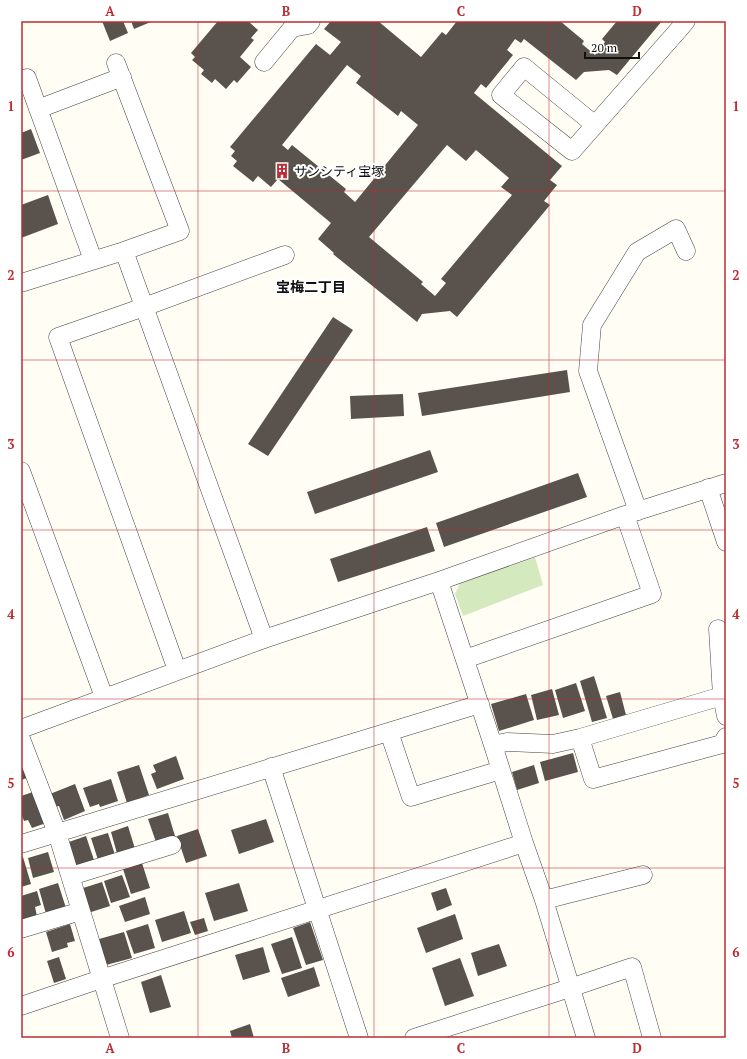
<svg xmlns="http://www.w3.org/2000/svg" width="747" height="1059" viewBox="0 0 747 1059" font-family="'PT Serif','Noto Sans JP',serif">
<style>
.green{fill:#d4e9be}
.building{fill:#59524d;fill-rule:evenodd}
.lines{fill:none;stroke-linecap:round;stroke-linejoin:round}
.minor-casing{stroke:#434343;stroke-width:19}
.minor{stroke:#fff;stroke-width:18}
.grid{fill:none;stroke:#bd2c32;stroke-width:1;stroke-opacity:0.55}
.labels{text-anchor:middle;stroke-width:4;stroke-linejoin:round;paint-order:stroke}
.poi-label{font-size:13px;fill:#101010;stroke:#fff;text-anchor:start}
.neighbourhood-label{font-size:14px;font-weight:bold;fill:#101010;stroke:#fff}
.neatline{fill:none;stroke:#bd2c32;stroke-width:1.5}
.grid-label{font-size:13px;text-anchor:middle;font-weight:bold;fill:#bd2c32}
</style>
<rect width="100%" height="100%" fill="#fffdf4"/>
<path class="green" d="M 535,557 L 543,585 L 463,616 L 455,594 L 460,583 Z"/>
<path class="building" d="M 102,21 L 123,21 L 128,33 L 110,41 Z
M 131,21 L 153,21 L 134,29 Z
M 218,21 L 248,21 L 258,30 L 251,38 L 254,40 L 240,57 L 251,67 L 237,83 L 234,80 L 226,89 L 215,79 L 212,83 L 201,74 L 204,70 L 192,60 L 195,57 L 191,53 Z
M 331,21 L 378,21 L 421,57 L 442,32 L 446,35 L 457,21 L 560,21 L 584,41 L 582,44 L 595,55 L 605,42 L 602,39 L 617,21 L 662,21 L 617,75 L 609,70 L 584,72 L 576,80 L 524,39 L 521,43 L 515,39 L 507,50 L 513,55 L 486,88 L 481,84 L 474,93 L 562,166 L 550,180 L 557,185 L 544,201 L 550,205 L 457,317 L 450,311 L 422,314 L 417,322 L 333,254 L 334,253 L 318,239 L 331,223 L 278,179 L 271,187 L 258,176 L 253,182 L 233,166 L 237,161 L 231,156 L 235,151 L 230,147 L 316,44 L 330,55 L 341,42 L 324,29 ZM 347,65 L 361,76 L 356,83 L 398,116 L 401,111 L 418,125 L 355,202 L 344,192 L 346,189 L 292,145 L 288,150 L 282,145 ZM 447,145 L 466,161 L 476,150 L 509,178 L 501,187 L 512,195 L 441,279 L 446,283 L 435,296 L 421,284 L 423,282 L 369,237 Z
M 31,129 L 40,153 L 21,160 L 21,133 Z
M 48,195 L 58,224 L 21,238 L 21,205 Z
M 333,317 L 353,330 L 268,456 L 248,444 Z
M 567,370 L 570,392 L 422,416 L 418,393 Z
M 403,394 L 404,416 L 351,419 L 350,396 Z
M 430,450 L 438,472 L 315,514 L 307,492 Z
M 578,473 L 587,497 L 444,547 L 436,523 Z
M 427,527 L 435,551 L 338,582 L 330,559 Z
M 594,676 L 607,718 L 592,722 L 580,681 Z
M 576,683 L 585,711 L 563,718 L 555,690 Z
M 552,689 L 559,715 L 537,720 L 531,695 Z
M 620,692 L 626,715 L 613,719 L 606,696 Z
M 526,694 L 534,720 L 499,731 L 491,704 Z
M 573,753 L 578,772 L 545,781 L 540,762 Z
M 176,756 L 184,779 L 157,789 L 151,774 L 156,772 L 153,765 Z
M 21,764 L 27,778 L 21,780 Z
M 139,765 L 149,795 L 127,803 L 117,772 Z
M 534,765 L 539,783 L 517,790 L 512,772 Z
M 111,779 L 118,801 L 100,807 L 99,804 L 90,807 L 83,788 Z
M 75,784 L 85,811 L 64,820 L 59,806 L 55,807 L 50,794 Z
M 33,792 L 46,823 L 32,828 L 28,820 L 24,821 L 21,813 L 21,796 Z
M 168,813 L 175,836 L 156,842 L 148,819 Z
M 266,819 L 274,842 L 239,854 L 231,830 Z
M 128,826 L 136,852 L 118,857 L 111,832 Z
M 198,829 L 207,856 L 186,863 L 177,836 Z
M 108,833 L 115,855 L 98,860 L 91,838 Z
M 86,836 L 95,863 L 74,870 L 66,843 Z
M 48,852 L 54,872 L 33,878 L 28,858 Z
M 23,857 L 31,884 L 21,887 L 21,858 Z
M 142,863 L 150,888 L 131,894 L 123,869 Z
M 122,875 L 130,897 L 111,903 L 104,881 Z
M 102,882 L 110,906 L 88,913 L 80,889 Z
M 58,883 L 66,908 L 46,914 L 39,889 Z
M 239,883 L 248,911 L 214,921 L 205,893 Z
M 446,888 L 452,905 L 437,911 L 431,893 Z
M 37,891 L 41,905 L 35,907 L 37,916 L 21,921 L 21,896 Z
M 145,897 L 150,914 L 125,922 L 119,906 Z
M 184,911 L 191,933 L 162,942 L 155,920 Z
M 455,914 L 463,939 L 426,953 L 417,928 Z
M 204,918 L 208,931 L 195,935 L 190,922 Z
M 310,922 L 323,960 L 306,965 L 293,928 Z
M 70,924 L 75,941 L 67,943 L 68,947 L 52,952 L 46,932 Z
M 148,924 L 155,948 L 134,954 L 126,931 Z
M 124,932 L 132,958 L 106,965 L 99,939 Z
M 292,937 L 302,968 L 282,974 L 271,944 Z
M 499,944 L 507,966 L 478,976 L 471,953 Z
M 263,947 L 270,972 L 243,980 L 235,955 Z
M 59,957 L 66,979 L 54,983 L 47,961 Z
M 460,958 L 474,996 L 445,1006 L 432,968 Z
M 314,967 L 320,986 L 288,997 L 281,978 Z
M 161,975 L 171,1007 L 150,1013 L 141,982 Z
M 250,1024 L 254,1038 L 232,1038 L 230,1031 Z"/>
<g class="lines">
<defs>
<path id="minor" d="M 264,62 L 292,28 L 308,25 L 311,21
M 21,80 L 27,78 L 93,260
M 38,109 L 122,77
M 595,125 L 524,67 L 501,95 L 572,151 L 681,27 L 686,21
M 124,251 L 264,639
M 21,283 L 124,251 L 180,231 L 116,63
M 21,471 L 104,697
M 708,488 L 726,542
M 638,511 L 588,371 L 592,325 L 637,252 L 676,229 L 686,251
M 439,581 L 493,745 L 524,843 L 544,900 L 586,1038
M 718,629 L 722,696 L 726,716
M 465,659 L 652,594 L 625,515
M 177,670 L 58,337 L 144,307 L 285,255
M 21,729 L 264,639 L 439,581 L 625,515 L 726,483
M 389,732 L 411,797 L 501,770
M 580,738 L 722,696
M 21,739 L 57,833 L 120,1038
M 493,745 L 507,742 L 553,744 L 580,738 L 593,779 L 722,744 L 726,737
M 271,767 L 359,1038
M 21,844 L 480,704
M 71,876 L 172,845
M 544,900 L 643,875
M 21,929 L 81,911
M 21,1006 L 101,979 L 524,843
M 414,1038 L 570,988 L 632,967 L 652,1038"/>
</defs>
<use href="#minor" class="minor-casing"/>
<use href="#minor" class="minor"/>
</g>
<path class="grid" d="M 198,21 L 198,1038M 374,21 L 374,1038M 549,21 L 549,1038M 21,191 L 726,191M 21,360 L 726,360M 21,530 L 726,530M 21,699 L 726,699M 21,868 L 726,868"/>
<defs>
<symbol id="building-bare" viewBox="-9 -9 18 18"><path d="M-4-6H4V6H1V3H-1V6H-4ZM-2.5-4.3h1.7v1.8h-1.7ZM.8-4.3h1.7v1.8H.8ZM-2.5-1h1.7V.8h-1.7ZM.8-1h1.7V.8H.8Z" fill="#bd2c32" stroke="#fff" stroke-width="2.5" paint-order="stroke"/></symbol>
</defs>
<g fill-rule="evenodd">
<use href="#building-bare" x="271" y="160" width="22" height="22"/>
</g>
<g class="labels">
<g class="poi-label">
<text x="294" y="176">サンシティ宝塚</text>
</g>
<g class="neighbourhood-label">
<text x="311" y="292">宝梅二丁目</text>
</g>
</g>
<rect width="747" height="1059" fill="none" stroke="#ffffff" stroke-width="44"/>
<path d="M585 52v6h54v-6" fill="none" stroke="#101010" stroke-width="2"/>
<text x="591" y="52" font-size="12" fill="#101010" stroke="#ffffff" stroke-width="3" paint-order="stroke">20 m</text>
<rect x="22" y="22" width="703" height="1015" class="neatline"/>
<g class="grid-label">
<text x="110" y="16">A</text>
<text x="286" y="16">B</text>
<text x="461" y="16">C</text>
<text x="637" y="16">D</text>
<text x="11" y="111">1</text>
<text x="736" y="111">1</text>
<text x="11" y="280">2</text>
<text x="736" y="280">2</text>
<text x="11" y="449">3</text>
<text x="736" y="449">3</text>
<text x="11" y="619">4</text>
<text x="736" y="619">4</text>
<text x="11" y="788">5</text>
<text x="736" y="788">5</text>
<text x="11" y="957">6</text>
<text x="736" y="957">6</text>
<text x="110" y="1053">A</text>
<text x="286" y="1053">B</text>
<text x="461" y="1053">C</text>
<text x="637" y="1053">D</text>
</g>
</svg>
